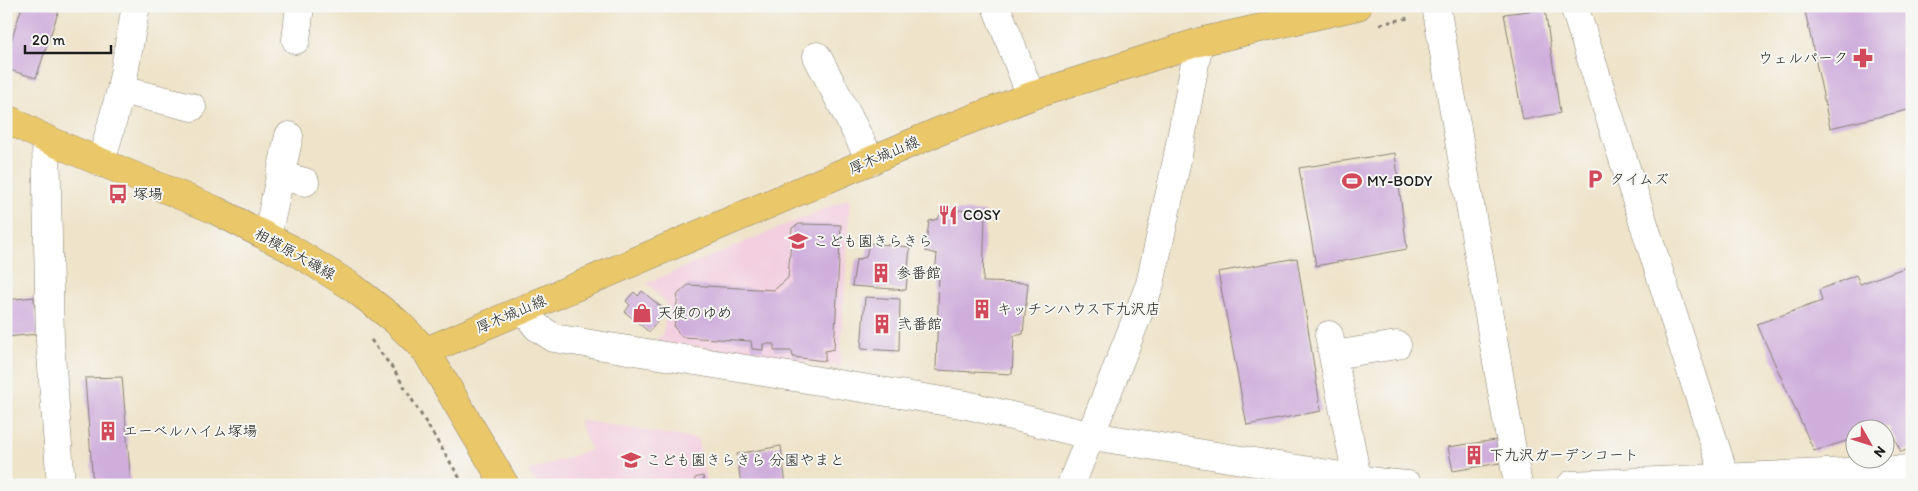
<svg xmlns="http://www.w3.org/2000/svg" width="1918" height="491" viewBox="0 0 1918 491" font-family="Itim,'Klee One',sans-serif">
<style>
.built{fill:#f3cfe0}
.building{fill:#cfaedc}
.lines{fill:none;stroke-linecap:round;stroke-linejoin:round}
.minor-casing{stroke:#868072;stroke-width:29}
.major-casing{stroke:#868072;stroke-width:29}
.path{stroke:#868072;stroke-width:3;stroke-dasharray:4 4;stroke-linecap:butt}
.minor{stroke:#fff;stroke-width:28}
.major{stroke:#eac769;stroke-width:28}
.labels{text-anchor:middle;stroke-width:4;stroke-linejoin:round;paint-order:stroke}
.poi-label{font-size:15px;fill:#1c1c1c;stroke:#f6f6f2;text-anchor:start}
.street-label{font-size:15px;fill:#1c1c1c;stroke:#f6f6f2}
</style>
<rect width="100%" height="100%" fill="#f6f6f2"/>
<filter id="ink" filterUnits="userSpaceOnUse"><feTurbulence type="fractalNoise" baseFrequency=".02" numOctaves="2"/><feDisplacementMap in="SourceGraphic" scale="10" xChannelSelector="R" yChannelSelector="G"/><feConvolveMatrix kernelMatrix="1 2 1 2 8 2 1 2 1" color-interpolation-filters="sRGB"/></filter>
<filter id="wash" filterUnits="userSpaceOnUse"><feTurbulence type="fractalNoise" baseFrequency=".0096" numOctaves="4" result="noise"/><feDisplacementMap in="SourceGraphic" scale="20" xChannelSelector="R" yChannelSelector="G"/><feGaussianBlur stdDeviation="1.12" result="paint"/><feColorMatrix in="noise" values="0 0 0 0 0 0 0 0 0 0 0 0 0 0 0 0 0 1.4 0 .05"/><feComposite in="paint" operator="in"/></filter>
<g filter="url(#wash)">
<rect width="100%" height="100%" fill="#efe3c9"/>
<path class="built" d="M 850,198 L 840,367 L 655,341 L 663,334 L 667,304 L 647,283 Z
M 578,420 L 698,439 L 707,485 L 537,485 L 528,471 L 591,450 Z"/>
<g id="blocks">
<path class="building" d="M 22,6 L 47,6 L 59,10 L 36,78 L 6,69 L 6,58 Z
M 1804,6 L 1912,6 L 1912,109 L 1830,128 Z
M 1545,9 L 1560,113 L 1523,120 L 1504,14 Z
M 1395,153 L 1407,249 L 1316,266 L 1299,168 Z
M 942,209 L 985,212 L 983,282 L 1028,283 L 1023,334 L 1014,336 L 1012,374 L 936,370 L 939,274 L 935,274 L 937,254 L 925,251 L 929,221 L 938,219 Z
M 799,224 L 841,225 L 834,349 L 825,351 L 825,361 L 793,357 L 792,351 L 774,351 L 774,344 L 763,344 L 763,350 L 752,349 L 751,341 L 682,337 L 674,327 L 678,294 L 688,285 L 774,290 L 788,278 L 792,228 Z
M 869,243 L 910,247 L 906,290 L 852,286 L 856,260 L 866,257 Z
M 1297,258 L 1321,411 L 1247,425 L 1218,272 Z
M 1912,265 L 1912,448 L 1901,452 L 1889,427 L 1856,428 L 1856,438 L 1814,451 L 1757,324 L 1822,301 L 1819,290 L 1856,275 L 1860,284 Z
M 642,291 L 666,311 L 649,332 L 625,312 L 630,305 L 626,301 L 634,292 L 638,296 Z
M 34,297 L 38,334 L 6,337 L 6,300 Z
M 865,297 L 900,299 L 899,351 L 861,349 Z
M 122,377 L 131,485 L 93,485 L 85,378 Z
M 1496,440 L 1500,463 L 1453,471 L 1448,447 Z
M 781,446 L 786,485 L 741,485 L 737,454 Z
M 703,476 L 705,485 L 694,485 L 695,478 Z"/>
</g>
</g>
<g filter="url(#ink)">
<use href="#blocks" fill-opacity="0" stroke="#868072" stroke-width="1"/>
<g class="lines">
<defs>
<path id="minor" d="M 996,6 L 1031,96
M 1436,6 L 1518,485
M 1574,6 L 1725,477
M 296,40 L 300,6
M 817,56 L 871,161
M 121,90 L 192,107
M 46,139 L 50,341 L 61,485
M 101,163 L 121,90 L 136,6
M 281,176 L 305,182
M 267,237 L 289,136
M 523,309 L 537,327 L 554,338 L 967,405 L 1092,436 L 1385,483 L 1408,485
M 1329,335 L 1357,478
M 1333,355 L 1397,345
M 1071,485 L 1150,284 L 1177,160 L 1199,42
M 1571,485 L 1912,469"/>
<path id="major" d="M 6,118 L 46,139 L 215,210 L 291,249 L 351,286 L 396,321 L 426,351 L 505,485
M 426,351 L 935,133 L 1031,96 L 1199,42 L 1358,6"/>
</defs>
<use href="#minor" class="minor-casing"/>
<use href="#major" class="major-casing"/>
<path class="path" d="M 1380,24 L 1409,18
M 371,340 L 394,370 L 464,485"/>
<use href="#minor" class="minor"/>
<use href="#major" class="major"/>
</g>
</g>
<defs>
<symbol id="pharmacy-bare" viewBox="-9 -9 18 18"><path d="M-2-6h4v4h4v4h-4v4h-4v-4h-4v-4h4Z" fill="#d1495b" stroke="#f6f6f2" stroke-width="2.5" paint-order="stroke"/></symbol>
<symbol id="parking-bare" viewBox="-9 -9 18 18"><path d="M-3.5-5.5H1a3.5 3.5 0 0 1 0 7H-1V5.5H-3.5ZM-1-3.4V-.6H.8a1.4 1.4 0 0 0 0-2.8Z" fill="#d1495b" stroke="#f6f6f2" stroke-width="2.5" paint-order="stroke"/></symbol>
<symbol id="stadium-bare" viewBox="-9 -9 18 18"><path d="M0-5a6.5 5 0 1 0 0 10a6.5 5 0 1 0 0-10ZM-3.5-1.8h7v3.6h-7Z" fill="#d1495b" stroke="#f6f6f2" stroke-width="2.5" paint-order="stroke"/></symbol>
<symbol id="bus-bare" viewBox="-9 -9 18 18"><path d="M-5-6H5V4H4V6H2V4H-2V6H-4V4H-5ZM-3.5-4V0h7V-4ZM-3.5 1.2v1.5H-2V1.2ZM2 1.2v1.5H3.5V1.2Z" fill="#d1495b" stroke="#f6f6f2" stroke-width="2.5" paint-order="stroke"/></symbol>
<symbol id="restaurant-bare" viewBox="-9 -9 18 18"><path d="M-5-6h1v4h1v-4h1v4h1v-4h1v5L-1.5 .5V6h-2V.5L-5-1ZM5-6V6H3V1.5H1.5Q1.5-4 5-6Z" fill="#d1495b" stroke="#f6f6f2" stroke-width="2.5" paint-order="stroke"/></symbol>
<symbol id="school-bare" viewBox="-9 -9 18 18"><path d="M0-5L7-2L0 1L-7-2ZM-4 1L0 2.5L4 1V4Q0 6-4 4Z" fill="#d1495b" stroke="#f6f6f2" stroke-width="2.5" paint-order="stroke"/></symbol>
<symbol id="building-bare" viewBox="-9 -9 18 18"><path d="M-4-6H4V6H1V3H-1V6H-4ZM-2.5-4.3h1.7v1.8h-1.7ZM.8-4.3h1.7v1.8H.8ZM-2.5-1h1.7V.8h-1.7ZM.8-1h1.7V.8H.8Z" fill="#d1495b" stroke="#f6f6f2" stroke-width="2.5" paint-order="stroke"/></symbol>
<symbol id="shop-bare" viewBox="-9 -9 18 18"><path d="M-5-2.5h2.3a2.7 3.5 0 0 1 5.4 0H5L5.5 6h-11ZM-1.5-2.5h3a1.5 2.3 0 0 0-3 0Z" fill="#d1495b" stroke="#f6f6f2" stroke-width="2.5" paint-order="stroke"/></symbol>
</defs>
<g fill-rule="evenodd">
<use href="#pharmacy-bare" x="1849" y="44" width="28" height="28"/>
<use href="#parking-bare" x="1581" y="165" width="28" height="28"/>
<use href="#stadium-bare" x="1338" y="167" width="28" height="28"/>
<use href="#bus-bare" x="104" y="180" width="28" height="28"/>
<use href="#restaurant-bare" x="934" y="201" width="28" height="28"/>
<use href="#school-bare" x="784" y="227" width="28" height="28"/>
<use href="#building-bare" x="867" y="259" width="28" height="28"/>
<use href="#building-bare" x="968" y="295" width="28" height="28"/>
<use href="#shop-bare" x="628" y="299" width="28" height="28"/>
<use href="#building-bare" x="868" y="310" width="28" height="28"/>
<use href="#building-bare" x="94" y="417" width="28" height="28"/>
<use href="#building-bare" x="1460" y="441" width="28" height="28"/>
<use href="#school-bare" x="617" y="446" width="28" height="28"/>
</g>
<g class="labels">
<g class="poi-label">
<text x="1848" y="63" text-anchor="end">ウェルパーク</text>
<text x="1610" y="184">タイムズ</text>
<text x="1367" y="186">MY-BODY</text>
<text x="133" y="199">塚場</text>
<text x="963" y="220">COSY</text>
<text x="813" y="246">こども園きらきら</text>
<text x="896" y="278">参番館</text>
<text x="997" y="314">キッチンハウス下九沢店</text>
<text x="657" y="318">天使のゆめ</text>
<text x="897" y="329">弐番館</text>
<text x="123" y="436">エーベルハイム塚場</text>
<text x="1489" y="460">下九沢ガーデンコート</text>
<text x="646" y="465">こども園きらきら 分園やまと</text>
</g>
<g class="street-label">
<text transform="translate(884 155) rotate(-23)" y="5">厚木城山線</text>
<text transform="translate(295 254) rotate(29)" y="5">相模原大磯線</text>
<text transform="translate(511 314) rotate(-23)" y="5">厚木城山線</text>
</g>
</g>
<rect width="1918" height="491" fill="none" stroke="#f6f6f2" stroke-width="25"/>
<g transform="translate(1870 444) rotate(129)"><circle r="24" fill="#f6f6f2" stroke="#9f9f9c"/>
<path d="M0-4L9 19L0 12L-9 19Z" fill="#d1495b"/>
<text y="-8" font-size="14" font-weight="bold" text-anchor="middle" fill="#1c1c1c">N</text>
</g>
<path d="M25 45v8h86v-8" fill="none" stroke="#1c1c1c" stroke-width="2.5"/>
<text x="32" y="45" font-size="15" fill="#1c1c1c" stroke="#f6f6f2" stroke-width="4" paint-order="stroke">20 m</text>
</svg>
